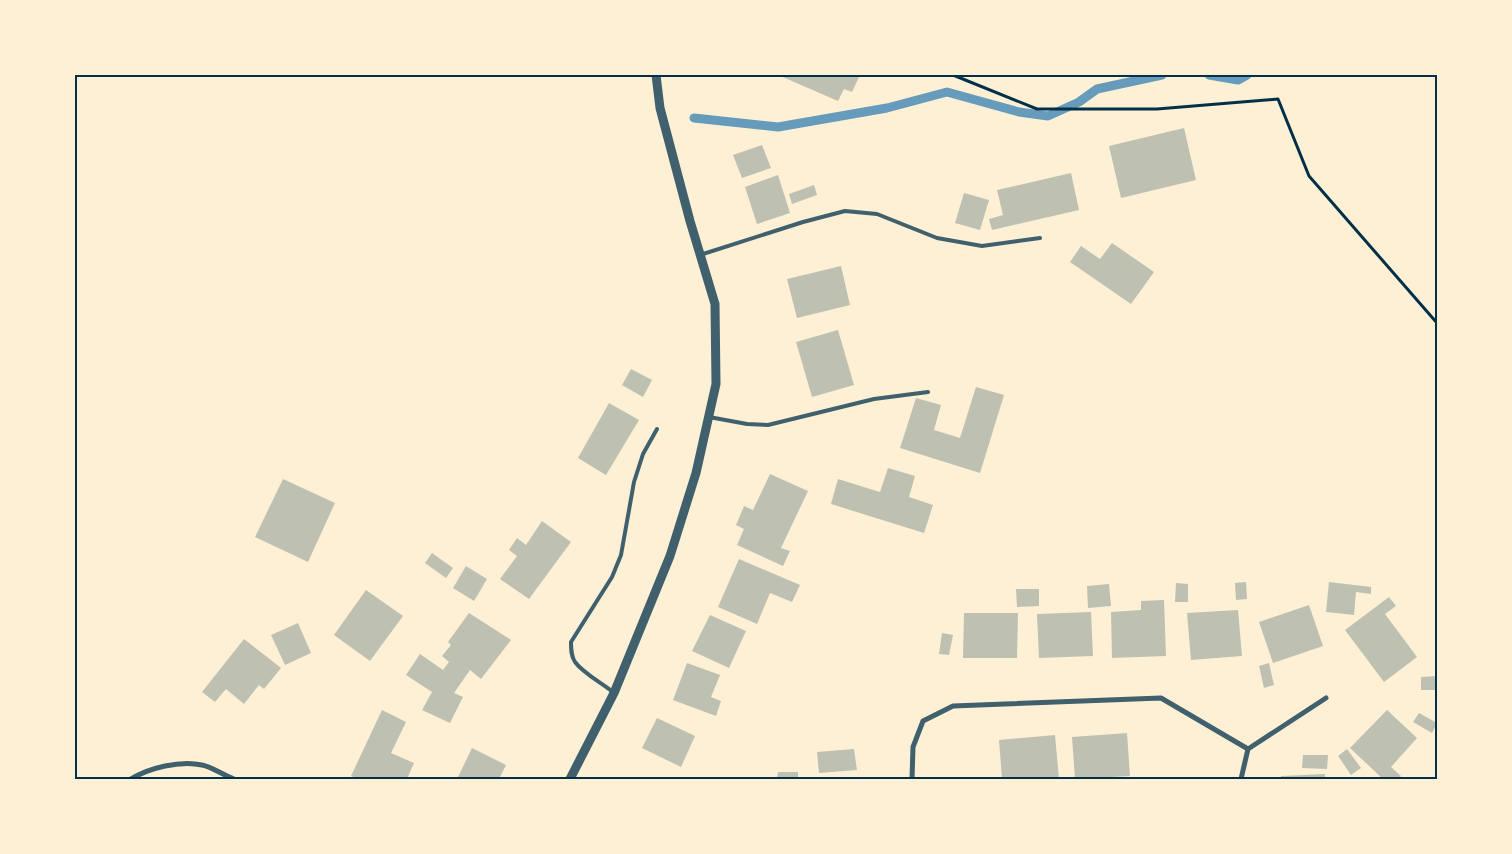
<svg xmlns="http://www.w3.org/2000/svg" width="1512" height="854" viewBox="0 0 1512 854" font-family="Manrope,sans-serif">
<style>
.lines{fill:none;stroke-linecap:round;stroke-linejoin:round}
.stream{stroke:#669bbc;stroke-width:9}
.building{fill:#bec0b2}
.path{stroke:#003049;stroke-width:3}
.service{stroke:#3f606c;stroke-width:4}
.minor{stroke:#3f606c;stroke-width:5}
.tertiary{stroke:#3f606c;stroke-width:9}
.neatline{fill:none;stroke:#003049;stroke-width:2}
</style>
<rect width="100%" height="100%" fill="#fdf0d5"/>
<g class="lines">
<path class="stream" d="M 1209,75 L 1238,80 L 1247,75
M 694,118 L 778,127 L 887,108 L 947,92 L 1019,112 L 1048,116 L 1079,102 L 1097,89 L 1162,75"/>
</g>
<path class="building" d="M 778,75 L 860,75 L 852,92 L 844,89 L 838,101 Z
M 1184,128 L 1196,180 L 1121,198 L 1109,146 Z
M 762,145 L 771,168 L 742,178 L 733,155 Z
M 1071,173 L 1079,210 L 992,230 L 989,219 L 1003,215 L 997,190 Z
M 778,175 L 790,213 L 757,224 L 745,187 Z
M 814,185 L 817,195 L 792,204 L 789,194 Z
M 964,193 L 989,200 L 980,230 L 955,223 Z
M 1112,243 L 1154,272 L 1131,304 L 1070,262 L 1081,246 L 1100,259 Z
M 841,266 L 850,305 L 797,318 L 787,279 Z
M 838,330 L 854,385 L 812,397 L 796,342 Z
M 631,369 L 652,380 L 643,397 L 622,385 Z
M 976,387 L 1004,395 L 980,473 L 900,448 L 916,398 L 941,405 L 934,430 L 960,438 Z
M 609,403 L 639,420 L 606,475 L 578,458 Z
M 888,468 L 915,476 L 909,497 L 933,505 L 924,533 L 831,504 L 838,479 L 880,492 Z
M 770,474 L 808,491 L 781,548 L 790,551 L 783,566 L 737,545 L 744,529 L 736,525 L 744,506 L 753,510 Z
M 283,479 L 335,503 L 308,562 L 255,537 Z
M 542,521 L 571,542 L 529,599 L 500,579 L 517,556 L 509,550 L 517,538 L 526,545 Z
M 432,553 L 453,568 L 446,578 L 425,563 Z
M 739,559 L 800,585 L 792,602 L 770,593 L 757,624 L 718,607 Z
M 466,566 L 487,579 L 474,601 L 453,588 Z
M 1246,582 L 1247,599 L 1236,600 L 1235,583 Z
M 1329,582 L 1371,587 L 1371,594 L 1356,592 L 1354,615 L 1326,612 Z
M 1176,583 L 1188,584 L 1188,602 L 1175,602 Z
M 1109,584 L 1111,606 L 1088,608 L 1087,586 Z
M 1016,589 L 1039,589 L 1039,606 L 1017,607 Z
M 366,590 L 403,616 L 370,661 L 334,635 Z
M 1389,597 L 1396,606 L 1385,614 L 1417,657 L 1384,682 L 1345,630 Z
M 1164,600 L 1166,656 L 1112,658 L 1111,612 L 1141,610 L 1141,601 Z
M 1309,605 L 1323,646 L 1273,663 L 1259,622 Z
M 1238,610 L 1242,656 L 1191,660 L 1187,613 Z
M 1091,612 L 1093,656 L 1039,658 L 1037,614 Z
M 469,613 L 511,640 L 481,679 L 470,670 L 454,693 L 463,697 L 450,723 L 422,710 L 432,692 L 406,675 L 420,654 L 443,670 L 449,662 L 442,656 L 451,645 L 448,642 Z
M 964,613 L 1018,613 L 1017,658 L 963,658 Z
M 710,615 L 746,631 L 729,668 L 692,651 Z
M 298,623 L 311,653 L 285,665 L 271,635 Z
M 942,633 L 953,635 L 949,655 L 939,654 Z
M 244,639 L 281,668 L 264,689 L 259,685 L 244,704 L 226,689 L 215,702 L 202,692 Z
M 687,663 L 720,675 L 711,697 L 721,701 L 716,716 L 673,700 Z
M 1269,663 L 1274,685 L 1264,688 L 1259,666 Z
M 1437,676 L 1437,690 L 1421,690 L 1421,677 Z
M 382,710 L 406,722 L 391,753 L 414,763 L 407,779 L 358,779 L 351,776 Z
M 1387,710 L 1417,738 L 1391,767 L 1401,776 L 1398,779 L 1383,779 L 1350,748 Z
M 1419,713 L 1437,723 L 1432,733 L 1413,722 Z
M 657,718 L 695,736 L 681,767 L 642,748 Z
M 1127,733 L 1130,776 L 1075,779 L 1072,737 Z
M 1055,735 L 1059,779 L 1002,779 L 999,740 Z
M 472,748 L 506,765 L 499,779 L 457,779 Z
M 854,749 L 857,770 L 819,773 L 817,752 Z
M 1347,749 L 1361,768 L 1351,775 L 1338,756 Z
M 1303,755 L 1328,755 L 1327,769 L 1302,768 Z
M 778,772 L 798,772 L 798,779 L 777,779 Z
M 1325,774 L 1325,779 L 1281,779 L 1281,776 Z"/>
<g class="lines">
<path class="path" d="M 953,75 L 1037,109 L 1157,109 L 1278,99 L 1309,176 L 1437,323"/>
<path class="service" d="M 700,255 L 803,222 L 845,211 L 877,214 L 937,238 L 982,246 L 1040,238
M 709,417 L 747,424 L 768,425 L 874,399 L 928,392
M 614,693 C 602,683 584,674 575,662 C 571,656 571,649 571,642 L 612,577 L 621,555 L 634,482 L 643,454 L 657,429"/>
<path class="minor" d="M 1248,749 L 1326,698
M 131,779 C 149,768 180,760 202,765 C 212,767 223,775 234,779
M 912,779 L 913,747 L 923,721 L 953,706 L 1161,698 L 1248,749 L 1241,779"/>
<path class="tertiary" d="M 570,779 L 614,693 L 670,556 L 696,473 L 716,384 L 715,304 L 690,221 L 660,108 L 656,75"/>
</g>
<rect width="1512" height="854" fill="none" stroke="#fdf0d5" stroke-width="152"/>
<rect x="76" y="76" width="1360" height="702" class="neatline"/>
</svg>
